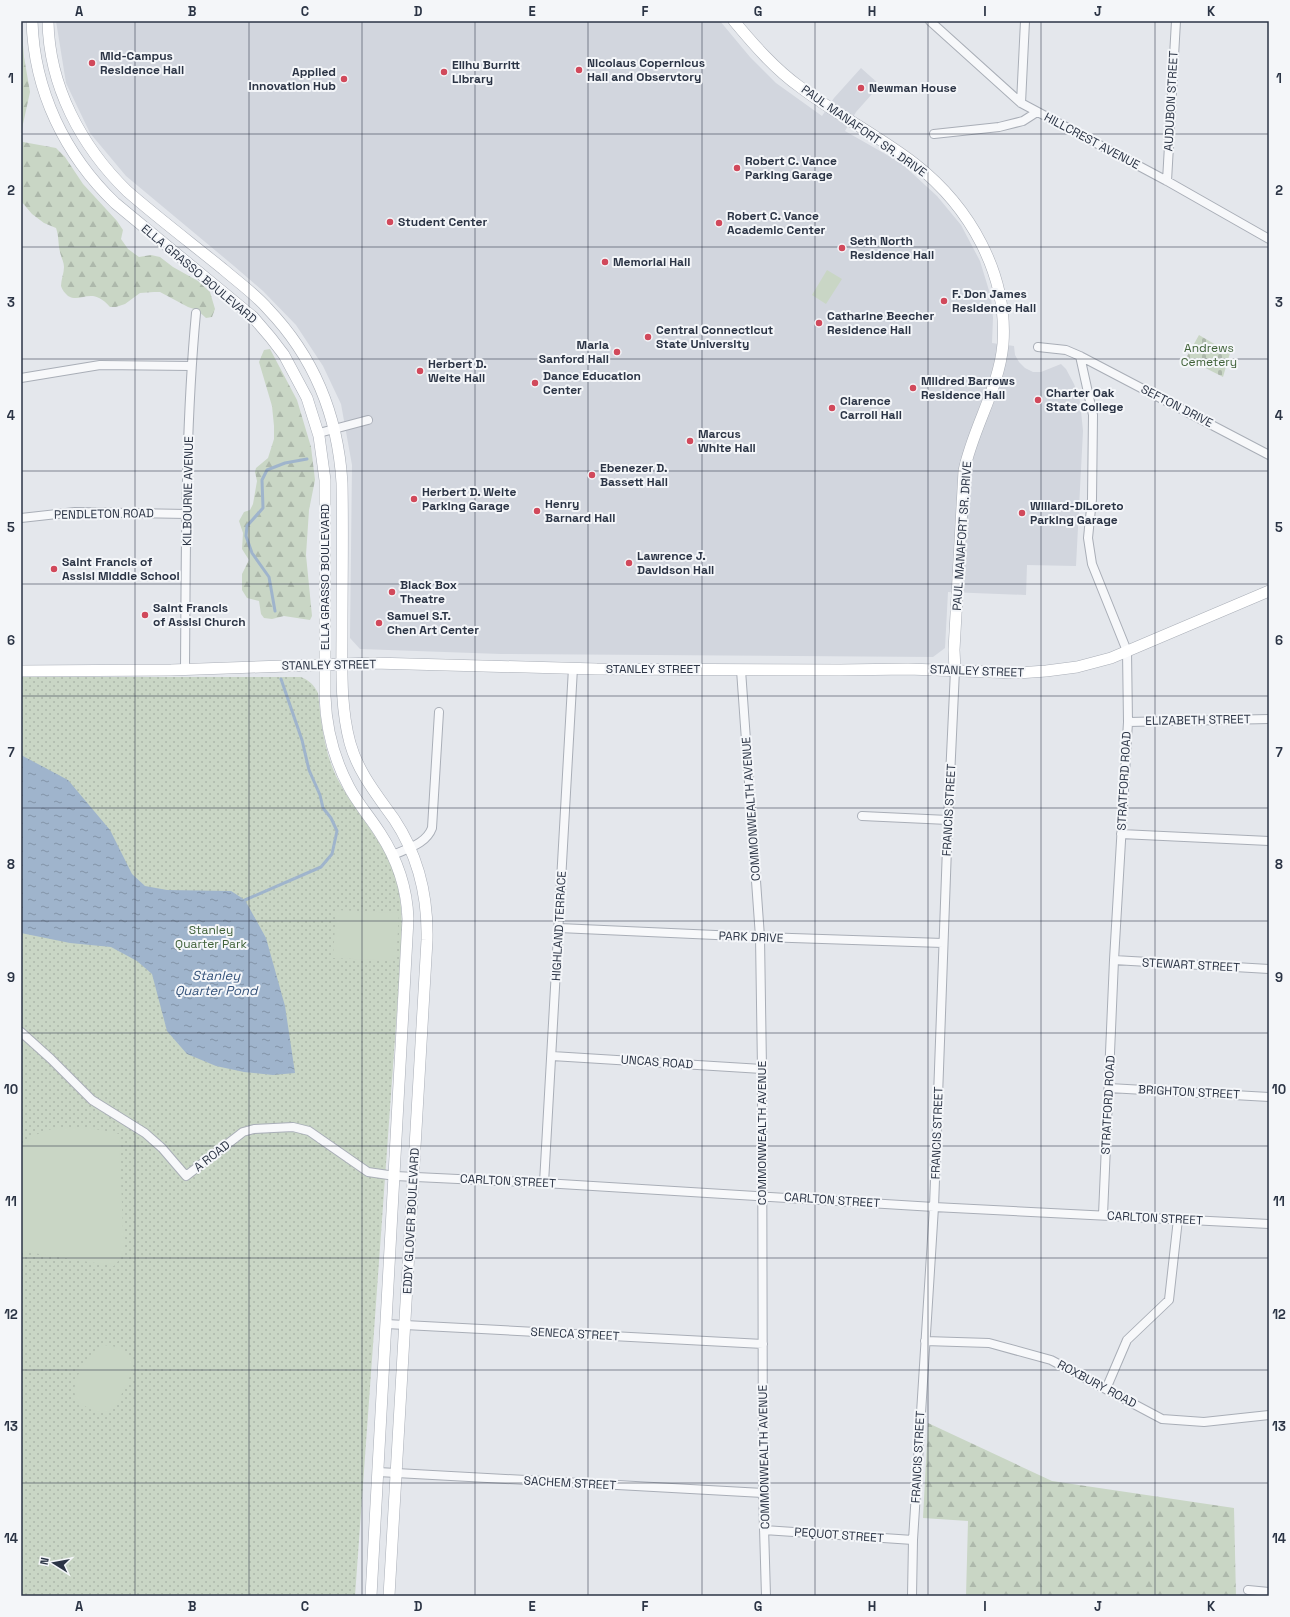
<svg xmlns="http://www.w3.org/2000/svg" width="1290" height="1617" viewBox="0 0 1290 1617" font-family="'Space Grotesk',sans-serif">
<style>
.built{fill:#d2d6de}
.forest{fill:url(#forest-firs)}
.cemetery{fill:url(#cemetery-stones)}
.park{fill:url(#park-dots)}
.pitch{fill:#c9d6c5}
.water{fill:url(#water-ripples)}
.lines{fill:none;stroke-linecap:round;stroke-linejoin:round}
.stream{stroke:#9fb4cc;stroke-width:3}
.street-casing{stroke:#a9aeb7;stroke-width:10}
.secondary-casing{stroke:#a9aeb7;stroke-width:12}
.street{stroke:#f7f8fa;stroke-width:8}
.secondary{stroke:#fff;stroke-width:11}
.grid{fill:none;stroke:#2b3445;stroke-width:1;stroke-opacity:0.55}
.poi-dot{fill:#d1495b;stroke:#f4f6f9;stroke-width:1.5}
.labels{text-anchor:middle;stroke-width:4;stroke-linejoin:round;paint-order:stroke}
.poi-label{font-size:12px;font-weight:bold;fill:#2b3445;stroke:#f4f6f9;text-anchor:start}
.street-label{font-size:12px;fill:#2b3445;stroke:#f4f6f9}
.park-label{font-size:12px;fill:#3f6138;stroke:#f4f6f9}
.water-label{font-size:13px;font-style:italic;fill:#34527a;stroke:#f4f6f9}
.neatline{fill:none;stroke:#2b3445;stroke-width:1.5}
.grid-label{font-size:13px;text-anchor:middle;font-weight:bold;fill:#2b3445}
</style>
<defs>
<pattern id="forest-firs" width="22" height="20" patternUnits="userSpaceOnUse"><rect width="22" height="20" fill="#c9d6c5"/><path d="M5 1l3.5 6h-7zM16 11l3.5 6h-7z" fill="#adb8ab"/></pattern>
<pattern id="cemetery-stones" width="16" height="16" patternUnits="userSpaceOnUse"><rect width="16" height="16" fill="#c9d6c5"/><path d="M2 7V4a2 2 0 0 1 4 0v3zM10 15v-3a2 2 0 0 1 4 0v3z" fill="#adb8ab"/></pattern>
<pattern id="park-dots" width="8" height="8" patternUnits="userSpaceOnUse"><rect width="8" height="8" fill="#c9d6c5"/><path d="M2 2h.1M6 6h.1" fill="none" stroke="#adb8ab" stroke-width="1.8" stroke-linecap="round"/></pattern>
<pattern id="water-ripples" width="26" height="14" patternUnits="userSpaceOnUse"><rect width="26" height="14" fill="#9fb4cc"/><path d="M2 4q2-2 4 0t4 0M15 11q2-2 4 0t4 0" fill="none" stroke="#8293a7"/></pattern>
</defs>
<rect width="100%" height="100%" fill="#e4e7ec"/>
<path class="built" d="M 56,21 L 720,21 L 750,57 L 776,83 L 822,116 L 834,98 L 861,68 L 880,85 L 856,112 L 845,131 L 901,163 L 937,196 L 961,225 L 980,261 L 991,297 L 993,318 L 992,343 L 1014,346 L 1015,355 L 1019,362 L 1025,368 L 1033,372 L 1041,372 L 1061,364 L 1066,369 L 1074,384 L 1080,401 L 1083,431 L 1076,566 L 1027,565 L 1026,595 L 948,592 L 945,648 L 933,657 L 501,654 L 360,649 L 350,638 L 352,465 L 341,404 L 323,366 L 296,325 L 263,291 L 234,266 L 126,176 L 90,133 L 66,83 Z"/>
<path class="forest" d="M 21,21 L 24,57 L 30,92 L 23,124 L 21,133 L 23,142 L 56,148 L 65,157 L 83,184 L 117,221 L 123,230 L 121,239 L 128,249 L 139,257 L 151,255 L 160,257 L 173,267 L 198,281 L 210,292 L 215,309 L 212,317 L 206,318 L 197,310 L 188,307 L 160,292 L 154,292 L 140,293 L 125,304 L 116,307 L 110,307 C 91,285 82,304 68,296 C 65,293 62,290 61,286 C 61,280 64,273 64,267 C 64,262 61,257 60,252 C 58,244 59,236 56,228 L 44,223 L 32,214 L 21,201 Z
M 270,349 L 297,400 L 311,447 L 315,480 L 309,510 L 306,555 L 312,616 L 310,620 L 284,616 L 272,619 L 264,618 L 261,614 L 259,601 L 247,598 L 242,590 L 242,574 L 249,560 L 242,549 L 243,533 L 239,521 L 244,512 L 250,510 L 253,504 L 257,481 L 255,472 L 256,468 L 268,458 L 274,439 L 274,426 L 272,406 L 259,362 L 264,350 Z
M 928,1423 L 1052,1481 L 1234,1508 L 1236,1596 L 966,1596 L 968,1521 L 923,1518 Z"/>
<path class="cemetery" d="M 1199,335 L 1230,353 L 1223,377 L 1186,358 Z"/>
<path class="park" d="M 21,677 L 301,677 C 310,681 314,685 318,693 C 321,722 324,750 336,776 C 350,804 371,827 386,854 C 403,884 403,921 401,955 L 355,1596 L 21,1596 Z"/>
<path class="pitch" d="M 827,270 L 842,279 L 826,304 L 812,295 Z
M 336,910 L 399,913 L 396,961 L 333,958 Z
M 57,1127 C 79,1127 98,1128 119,1134 L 124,1254 L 114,1266 L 21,1251 L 21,1148 L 35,1135 Z
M 104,1345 C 136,1348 137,1365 124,1389 C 121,1394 119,1402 116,1406 C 108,1416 94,1412 85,1406 C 81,1403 77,1400 75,1395 C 71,1381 90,1349 104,1345 Z"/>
<path class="water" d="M 21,755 L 68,780 L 110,830 L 132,874 L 145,886 L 167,890 L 231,891 L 245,900 L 266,938 L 285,1006 L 295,1073 L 273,1075 L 244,1072 L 216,1066 L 187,1054 L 167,1031 L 152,974 L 137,961 L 111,947 L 70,943 L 21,933 Z"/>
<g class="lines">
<path class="stream" d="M 275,611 L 269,577 L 252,553 L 246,536 L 247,526 L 263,508 L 262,480 L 267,470 L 285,463 L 307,459
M 245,900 L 321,867 L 332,854 L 337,831 L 331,818 L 323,808 L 320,795 L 309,770 L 302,740 L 281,679"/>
<defs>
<path id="street" d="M 930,21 L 1021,103 L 1167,181 L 1269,239
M 1021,103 L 1025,21
M 934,134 L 999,127 L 1023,121 L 1037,112
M 1167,181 L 1176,21
M 1038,347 L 1066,350 L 1080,356 L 1269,455
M 1080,356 L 1093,415 L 1092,499 L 1088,538 L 1092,564 L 1127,651 L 1128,722 L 1114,960 L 1103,1215
M 21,378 L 100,365 L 191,366
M 319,433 L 368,420
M 21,518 L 75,512 L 187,514
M 185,669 C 186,550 185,431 196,313
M 741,670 L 760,937 L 762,1069 L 763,1493 L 766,1596
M 1128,722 L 1269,719
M 862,816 L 948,820
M 1121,834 L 1269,841
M 393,855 C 408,848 426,844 432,828 L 439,712
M 559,928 L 760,937 L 943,943
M 1114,960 L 1269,969
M 21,1032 L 51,1059 L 92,1100 L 145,1133 L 162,1148 L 186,1176 L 243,1132 L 254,1129 L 293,1127 L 309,1131 L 368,1172 L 395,1176 L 544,1183 L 934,1207 L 1269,1224
M 552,1056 L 762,1069
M 1109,1088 L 1269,1097
M 544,1183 L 573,668
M 386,1324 L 763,1344
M 925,1341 L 989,1343 L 1051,1360 L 1162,1419 L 1204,1422 L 1269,1415
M 1106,1389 L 1127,1340 L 1169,1300 L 1178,1219
M 378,1472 L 763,1493
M 764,1530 L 913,1540
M 1248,1590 L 1269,1592
M 912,1596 L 913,1540 L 934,1207 L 948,820 L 955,670"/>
<path id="secondary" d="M 32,21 C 34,91 65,155 115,203 L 253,317 L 271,338 L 284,355 L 307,398 L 319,436 L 325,480 L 325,696 C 326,728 334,759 349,787 C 358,804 370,817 380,833 C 397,859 407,889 408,919 L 371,1596
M 48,21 C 49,86 81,146 127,191 C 158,218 191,243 223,269 C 238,282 255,294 268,309 C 314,357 338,417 342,483 C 343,531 342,580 342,629 C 342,667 340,706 350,743 C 358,772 377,795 394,819 C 418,855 428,897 427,940 L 389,1596
M 734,21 C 754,45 775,69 800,87 C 837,115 879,136 915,164 C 970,207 1008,274 1003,344 C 999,389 973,427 964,471 L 954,650 L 955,670
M 21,671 L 171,670 L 373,663 L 597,669 L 840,670 L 908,669 L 1018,673 L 1046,671 L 1077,667 L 1111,658 L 1269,591"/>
</defs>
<use href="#street" class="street-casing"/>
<use href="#secondary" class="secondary-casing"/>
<use href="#street" class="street"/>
<use href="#secondary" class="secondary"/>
</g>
<path class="grid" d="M 135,21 L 135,1596M 249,21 L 249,1596M 362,21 L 362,1596M 475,21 L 475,1596M 588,21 L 588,1596M 702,21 L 702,1596M 815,21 L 815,1596M 928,21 L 928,1596M 1041,21 L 1041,1596M 1155,21 L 1155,1596M 21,134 L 1269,134M 21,247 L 1269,247M 21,359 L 1269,359M 21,471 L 1269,471M 21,584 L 1269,584M 21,696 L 1269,696M 21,808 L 1269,808M 21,921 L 1269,921M 21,1033 L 1269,1033M 21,1146 L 1269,1146M 21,1258 L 1269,1258M 21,1370 L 1269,1370M 21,1483 L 1269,1483"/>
<g class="poi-dot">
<circle cx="92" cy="63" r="4"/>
<circle cx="579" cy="70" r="4"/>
<circle cx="444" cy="72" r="4"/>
<circle cx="344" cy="79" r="4"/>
<circle cx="861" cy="88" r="4"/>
<circle cx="737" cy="168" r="4"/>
<circle cx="390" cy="222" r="4"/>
<circle cx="719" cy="223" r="4"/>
<circle cx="842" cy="248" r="4"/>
<circle cx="605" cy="262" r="4"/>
<circle cx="944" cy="301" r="4"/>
<circle cx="819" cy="323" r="4"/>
<circle cx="648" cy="337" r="4"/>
<circle cx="617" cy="352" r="4"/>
<circle cx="420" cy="371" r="4"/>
<circle cx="535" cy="383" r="4"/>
<circle cx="913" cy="388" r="4"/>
<circle cx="1038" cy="400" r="4"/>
<circle cx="832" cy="408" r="4"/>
<circle cx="690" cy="441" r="4"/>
<circle cx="592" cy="475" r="4"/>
<circle cx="414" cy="499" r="4"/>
<circle cx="537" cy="511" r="4"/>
<circle cx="1022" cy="513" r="4"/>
<circle cx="629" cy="563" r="4"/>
<circle cx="54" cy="569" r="4"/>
<circle cx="392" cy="592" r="4"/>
<circle cx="145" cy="615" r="4"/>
<circle cx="379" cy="623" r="4"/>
</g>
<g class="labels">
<g class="poi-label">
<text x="100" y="60">Mid-Campus<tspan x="100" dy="14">Residence Hall</tspan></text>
<text x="587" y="67">Nicolaus Copernicus<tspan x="587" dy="14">Hall and Observtory</tspan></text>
<text x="452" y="69">Elihu Burritt<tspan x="452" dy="14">Library</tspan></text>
<text x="336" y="76" text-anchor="end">Applied<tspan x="336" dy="14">Innovation Hub</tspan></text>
<text x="869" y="92">Newman House</text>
<text x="745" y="165">Robert C. Vance<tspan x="745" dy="14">Parking Garage</tspan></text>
<text x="727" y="220">Robert C. Vance<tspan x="727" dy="14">Academic Center</tspan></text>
<text x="398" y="226">Student Center</text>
<text x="850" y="245">Seth North<tspan x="850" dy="14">Residence Hall</tspan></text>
<text x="613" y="266">Memorial Hall</text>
<text x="952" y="298">F. Don James<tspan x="952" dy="14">Residence Hall</tspan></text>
<text x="827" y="320">Catharine Beecher<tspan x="827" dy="14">Residence Hall</tspan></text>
<text x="656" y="334">Central Connecticut<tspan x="656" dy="14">State University</tspan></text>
<text x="609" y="349" text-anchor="end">Maria<tspan x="609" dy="14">Sanford Hall</tspan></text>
<text x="428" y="368">Herbert D.<tspan x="428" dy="14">Welte Hall</tspan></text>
<text x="543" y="380">Dance Education<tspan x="543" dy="14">Center</tspan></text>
<text x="921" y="385">Mildred Barrows<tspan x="921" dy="14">Residence Hall</tspan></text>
<text x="1046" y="397">Charter Oak<tspan x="1046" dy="14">State College</tspan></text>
<text x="840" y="405">Clarence<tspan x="840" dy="14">Carroll Hall</tspan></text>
<text x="698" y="438">Marcus<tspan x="698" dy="14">White Hall</tspan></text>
<text x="600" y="472">Ebenezer D.<tspan x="600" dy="14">Bassett Hall</tspan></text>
<text x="422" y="496">Herbert D. Welte<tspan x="422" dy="14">Parking Garage</tspan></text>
<text x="545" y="508">Henry<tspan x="545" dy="14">Barnard Hall</tspan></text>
<text x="1030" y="510">Willard-DiLoreto<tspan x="1030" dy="14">Parking Garage</tspan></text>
<text x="637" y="560">Lawrence J.<tspan x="637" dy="14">Davidson Hall</tspan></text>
<text x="62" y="566">Saint Francis of<tspan x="62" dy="14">Assisi Middle School</tspan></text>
<text x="400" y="589">Black Box<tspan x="400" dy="14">Theatre</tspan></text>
<text x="153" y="612">Saint Francis<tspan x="153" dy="14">of Assisi Church</tspan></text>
<text x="387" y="620">Samuel S.T.<tspan x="387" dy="14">Chen Art Center</tspan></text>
</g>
<g class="street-label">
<text transform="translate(1171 101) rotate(-87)" y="4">AUDUBON STREET</text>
<text transform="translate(864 131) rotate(35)" y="4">PAUL MANAFORT SR. DRIVE</text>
<text transform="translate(1092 141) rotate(28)" y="4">HILLCREST AVENUE</text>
<text transform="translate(199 274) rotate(40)" y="4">ELLA GRASSO BOULEVARD</text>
<text transform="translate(1177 406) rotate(27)" y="4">SEFTON DRIVE</text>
<text transform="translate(188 491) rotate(-89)" y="4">KILBOURNE AVENUE</text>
<text transform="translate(104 514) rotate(-1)" y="4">PENDLETON ROAD</text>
<text transform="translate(962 536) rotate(-86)" y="4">PAUL MANAFORT SR. DRIVE</text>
<text transform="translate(325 577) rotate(-90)" y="4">ELLA GRASSO BOULEVARD</text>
<text transform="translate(329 665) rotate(-1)" y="4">STANLEY STREET</text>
<text x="653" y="673">STANLEY STREET</text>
<text transform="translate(977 671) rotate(2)" y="4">STANLEY STREET</text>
<text transform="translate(1198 720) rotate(-1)" y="4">ELIZABETH STREET</text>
<text transform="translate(1124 781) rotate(-87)" y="4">STRATFORD ROAD</text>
<text transform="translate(751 809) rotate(-94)" y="4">COMMONWEALTH AVENUE</text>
<text transform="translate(949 810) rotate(-87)" y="4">FRANCIS STREET</text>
<text transform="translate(559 926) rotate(-87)" y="4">HIGHLAND TERRACE</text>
<text transform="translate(751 937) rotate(2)" y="4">PARK DRIVE</text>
<text transform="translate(1191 965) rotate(3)" y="4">STEWART STREET</text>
<text transform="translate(657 1062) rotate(4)" y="4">UNCAS ROAD</text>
<text transform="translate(1189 1092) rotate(3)" y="4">BRIGHTON STREET</text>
<text transform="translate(1108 1105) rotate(-87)" y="4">STRATFORD ROAD</text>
<text transform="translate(762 1133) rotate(-90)" y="4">COMMONWEALTH AVENUE</text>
<text transform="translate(937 1133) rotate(-88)" y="4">FRANCIS STREET</text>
<text transform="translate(212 1156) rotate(-38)" y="4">A ROAD</text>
<text transform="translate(508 1181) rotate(3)" y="4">CARLTON STREET</text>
<text transform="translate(832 1200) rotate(4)" y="4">CARLTON STREET</text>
<text transform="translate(1155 1218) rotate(3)" y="4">CARLTON STREET</text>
<text transform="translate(411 1221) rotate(-87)" y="4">EDDY GLOVER BOULEVARD</text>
<text transform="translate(575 1334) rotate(3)" y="4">SENECA STREET</text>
<text transform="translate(1097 1384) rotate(28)" y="4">ROXBURY ROAD</text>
<text transform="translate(764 1457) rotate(-91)" y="4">COMMONWEALTH AVENUE</text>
<text transform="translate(918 1457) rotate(-87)" y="4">FRANCIS STREET</text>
<text transform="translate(570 1483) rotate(3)" y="4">SACHEM STREET</text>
<text transform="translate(839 1535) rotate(4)" y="4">PEQUOT STREET</text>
</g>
<g class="park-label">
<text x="1209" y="352">Andrews<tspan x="1209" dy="14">Cemetery</tspan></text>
<text x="211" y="934">Stanley<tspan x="211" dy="14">Quarter Park</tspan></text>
</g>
<g class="water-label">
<text x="216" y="980">Stanley<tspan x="216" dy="15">Quarter Pond</tspan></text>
</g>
</g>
<rect width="1290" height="1617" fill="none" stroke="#f4f6f9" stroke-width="44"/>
<g transform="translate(54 1563) rotate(281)" stroke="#f4f6f9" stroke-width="3" paint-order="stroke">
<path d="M0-3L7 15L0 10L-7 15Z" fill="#2b3445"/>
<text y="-6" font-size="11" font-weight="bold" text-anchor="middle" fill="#2b3445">N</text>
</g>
<rect x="22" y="22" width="1246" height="1573" class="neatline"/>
<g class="grid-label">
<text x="79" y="16">A</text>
<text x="192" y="16">B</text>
<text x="305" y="16">C</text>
<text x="418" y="16">D</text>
<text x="532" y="16">E</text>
<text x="645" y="16">F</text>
<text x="758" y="16">G</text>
<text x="872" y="16">H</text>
<text x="985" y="16">I</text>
<text x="1098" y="16">J</text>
<text x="1211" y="16">K</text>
<text x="11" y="83">1</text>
<text x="1279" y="83">1</text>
<text x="11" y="195">2</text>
<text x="1279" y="195">2</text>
<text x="11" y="307">3</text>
<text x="1279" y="307">3</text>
<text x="11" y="420">4</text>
<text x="1279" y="420">4</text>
<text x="11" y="532">5</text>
<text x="1279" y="532">5</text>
<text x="11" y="645">6</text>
<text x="1279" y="645">6</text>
<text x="11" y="757">7</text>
<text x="1279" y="757">7</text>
<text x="11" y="869">8</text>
<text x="1279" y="869">8</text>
<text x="11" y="982">9</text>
<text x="1279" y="982">9</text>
<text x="11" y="1094">10</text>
<text x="1279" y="1094">10</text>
<text x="11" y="1206">11</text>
<text x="1279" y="1206">11</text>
<text x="11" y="1319">12</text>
<text x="1279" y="1319">12</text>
<text x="11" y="1431">13</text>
<text x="1279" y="1431">13</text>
<text x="11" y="1543">14</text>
<text x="1279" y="1543">14</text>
<text x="79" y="1611">A</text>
<text x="192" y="1611">B</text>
<text x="305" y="1611">C</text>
<text x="418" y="1611">D</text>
<text x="532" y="1611">E</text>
<text x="645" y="1611">F</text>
<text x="758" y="1611">G</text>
<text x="872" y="1611">H</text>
<text x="985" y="1611">I</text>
<text x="1098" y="1611">J</text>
<text x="1211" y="1611">K</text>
</g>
</svg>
